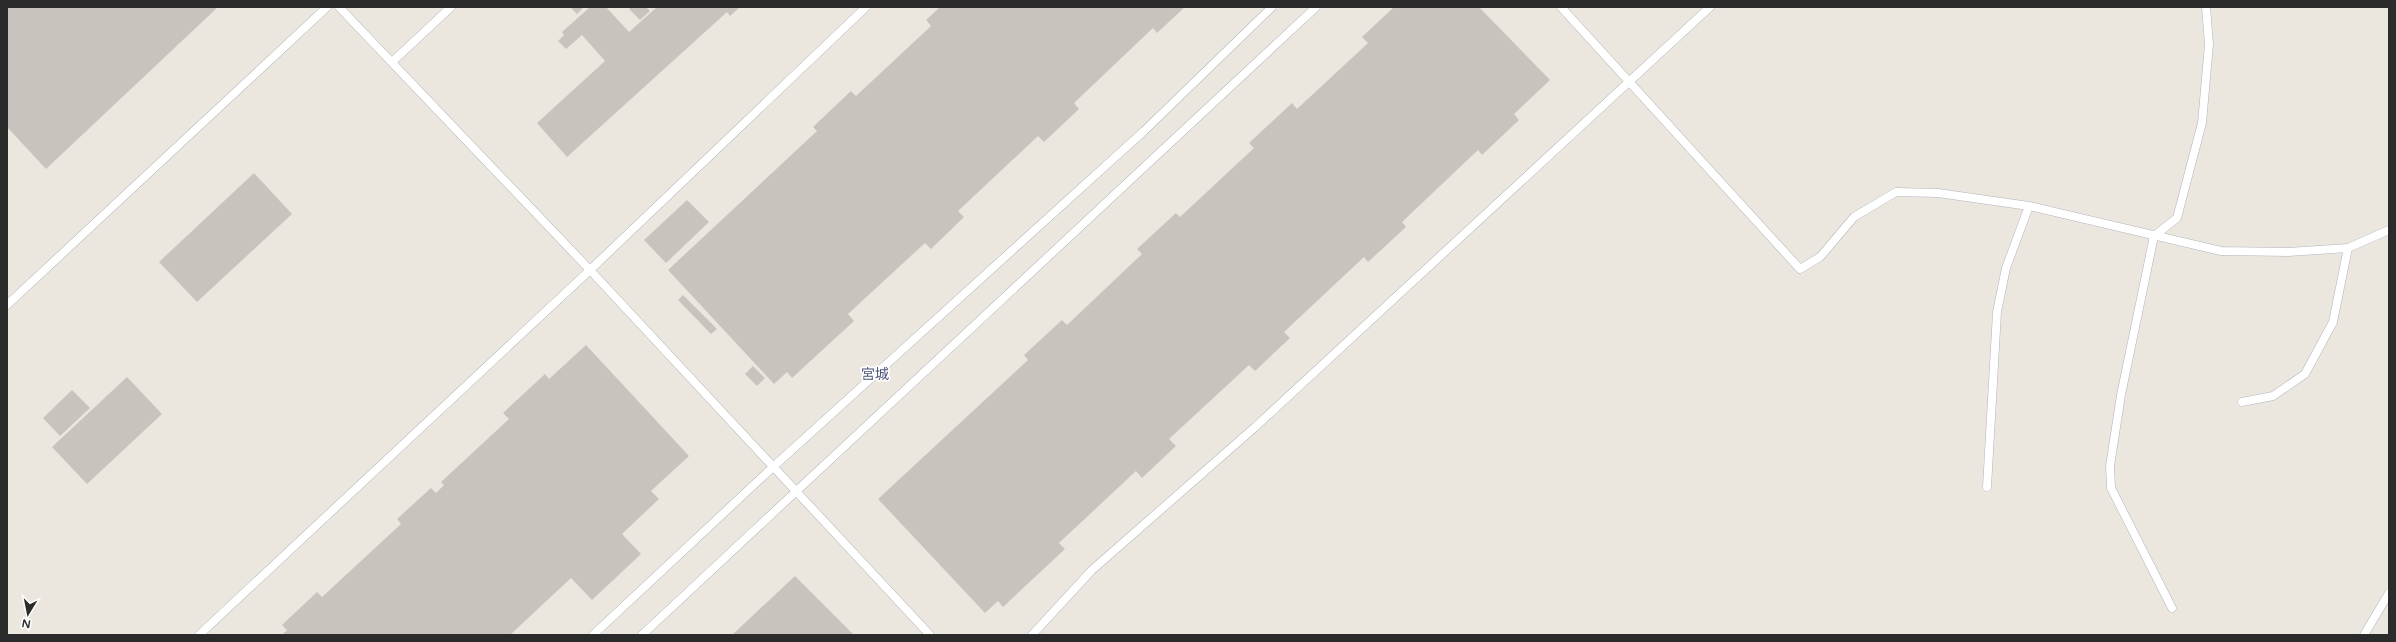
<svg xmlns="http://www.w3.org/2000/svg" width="2396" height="642" viewBox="0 0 2396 642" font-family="'Varela Round','Noto Sans JP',sans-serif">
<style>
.building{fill:#c8c3bd}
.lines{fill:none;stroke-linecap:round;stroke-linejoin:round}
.service-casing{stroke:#b1b4be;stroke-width:9}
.service{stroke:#fff;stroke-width:8}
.labels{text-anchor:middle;stroke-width:3.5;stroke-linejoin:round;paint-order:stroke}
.quarter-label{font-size:14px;fill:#4d537a;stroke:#fff}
</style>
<rect width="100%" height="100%" fill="#ece7de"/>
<path class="building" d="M 7,7 L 218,7 L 46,169 L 7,127 Z
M 570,7 L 584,7 L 577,14 Z
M 590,7 L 606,7 L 629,32 L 657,7 L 740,7 L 730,16 L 727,12 L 567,157 L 537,123 L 605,61 L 582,35 L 566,49 L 558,41 L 564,35 L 562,32 Z
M 631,7 L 646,7 L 650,11 L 640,20 L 629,9 Z
M 940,7 L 1185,7 L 1157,33 L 1153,28 L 1074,103 L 1079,109 L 1044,142 L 1038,136 L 958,211 L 964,217 L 931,249 L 925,243 L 848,314 L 854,321 L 792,378 L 787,372 L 774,384 L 668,270 L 817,131 L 813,127 L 851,91 L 856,96 L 931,26 L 926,20 Z
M 1394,7 L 1479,7 L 1550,80 L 1514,114 L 1519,120 L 1482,155 L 1478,150 L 1402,222 L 1406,227 L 1368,262 L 1364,257 L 1284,332 L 1290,338 L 1255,371 L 1249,365 L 1169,439 L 1176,446 L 1142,478 L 1136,471 L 1059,543 L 1065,549 L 1003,607 L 998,601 L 985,613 L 878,499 L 1028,360 L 1024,355 L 1062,320 L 1067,325 L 1142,254 L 1137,249 L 1176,213 L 1180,217 L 1254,148 L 1249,143 L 1292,103 L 1297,109 L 1368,43 L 1362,37 Z
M 254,173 L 292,214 L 197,302 L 159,262 Z
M 687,200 L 709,222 L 666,263 L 644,240 Z
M 683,295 L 717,329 L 711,334 L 678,300 Z
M 586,345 L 689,456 L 651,491 L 659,499 L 622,534 L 641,554 L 592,600 L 571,578 L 510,635 L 282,635 L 287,630 L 282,625 L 317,592 L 322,597 L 401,524 L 397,519 L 431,488 L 436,493 L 444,485 L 441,482 L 509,419 L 503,413 L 545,374 L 549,379 Z
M 753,366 L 765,378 L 757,386 L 745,374 Z
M 127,377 L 162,414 L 87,484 L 52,447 Z
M 72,390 L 90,408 L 60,436 L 43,418 Z
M 795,576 L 854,635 L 732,635 Z"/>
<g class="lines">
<defs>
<path id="service" d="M 339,7 L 590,270 L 930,635
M 1561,7 L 1800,269 L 1820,257 L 1854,217 L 1896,192 L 1938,193 L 2029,206 L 2221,251 L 2288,252 L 2348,248 L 2389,230
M 392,62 L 451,7
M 7,305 L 327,7
M 2242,402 L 2273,396 L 2305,374 L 2333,322 L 2348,248
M 1987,487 L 1997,312 L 2006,268 L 2029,206
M 2172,608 L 2111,488 L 2110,466 L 2121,395 L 2154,236 L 2177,218 L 2202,123 L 2209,44 L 2206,7
M 199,635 L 590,270 L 866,7
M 593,635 L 773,467 L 1144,131 L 1272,7
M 642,635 L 1316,7
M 1032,635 L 1092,570 L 1254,428 L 1710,7
M 2364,635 L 2389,593"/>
</defs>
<use href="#service" class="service-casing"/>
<use href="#service" class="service"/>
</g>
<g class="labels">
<g class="quarter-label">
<text x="875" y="379">宮城</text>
</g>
</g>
<rect width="2396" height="642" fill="none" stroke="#2b2b2b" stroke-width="16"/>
<g transform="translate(28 614) rotate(190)" stroke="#ffffff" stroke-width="3" paint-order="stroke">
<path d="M0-3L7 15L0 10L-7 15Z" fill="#2b2b2b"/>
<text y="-6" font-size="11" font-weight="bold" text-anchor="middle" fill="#2b2b2b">N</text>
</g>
</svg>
